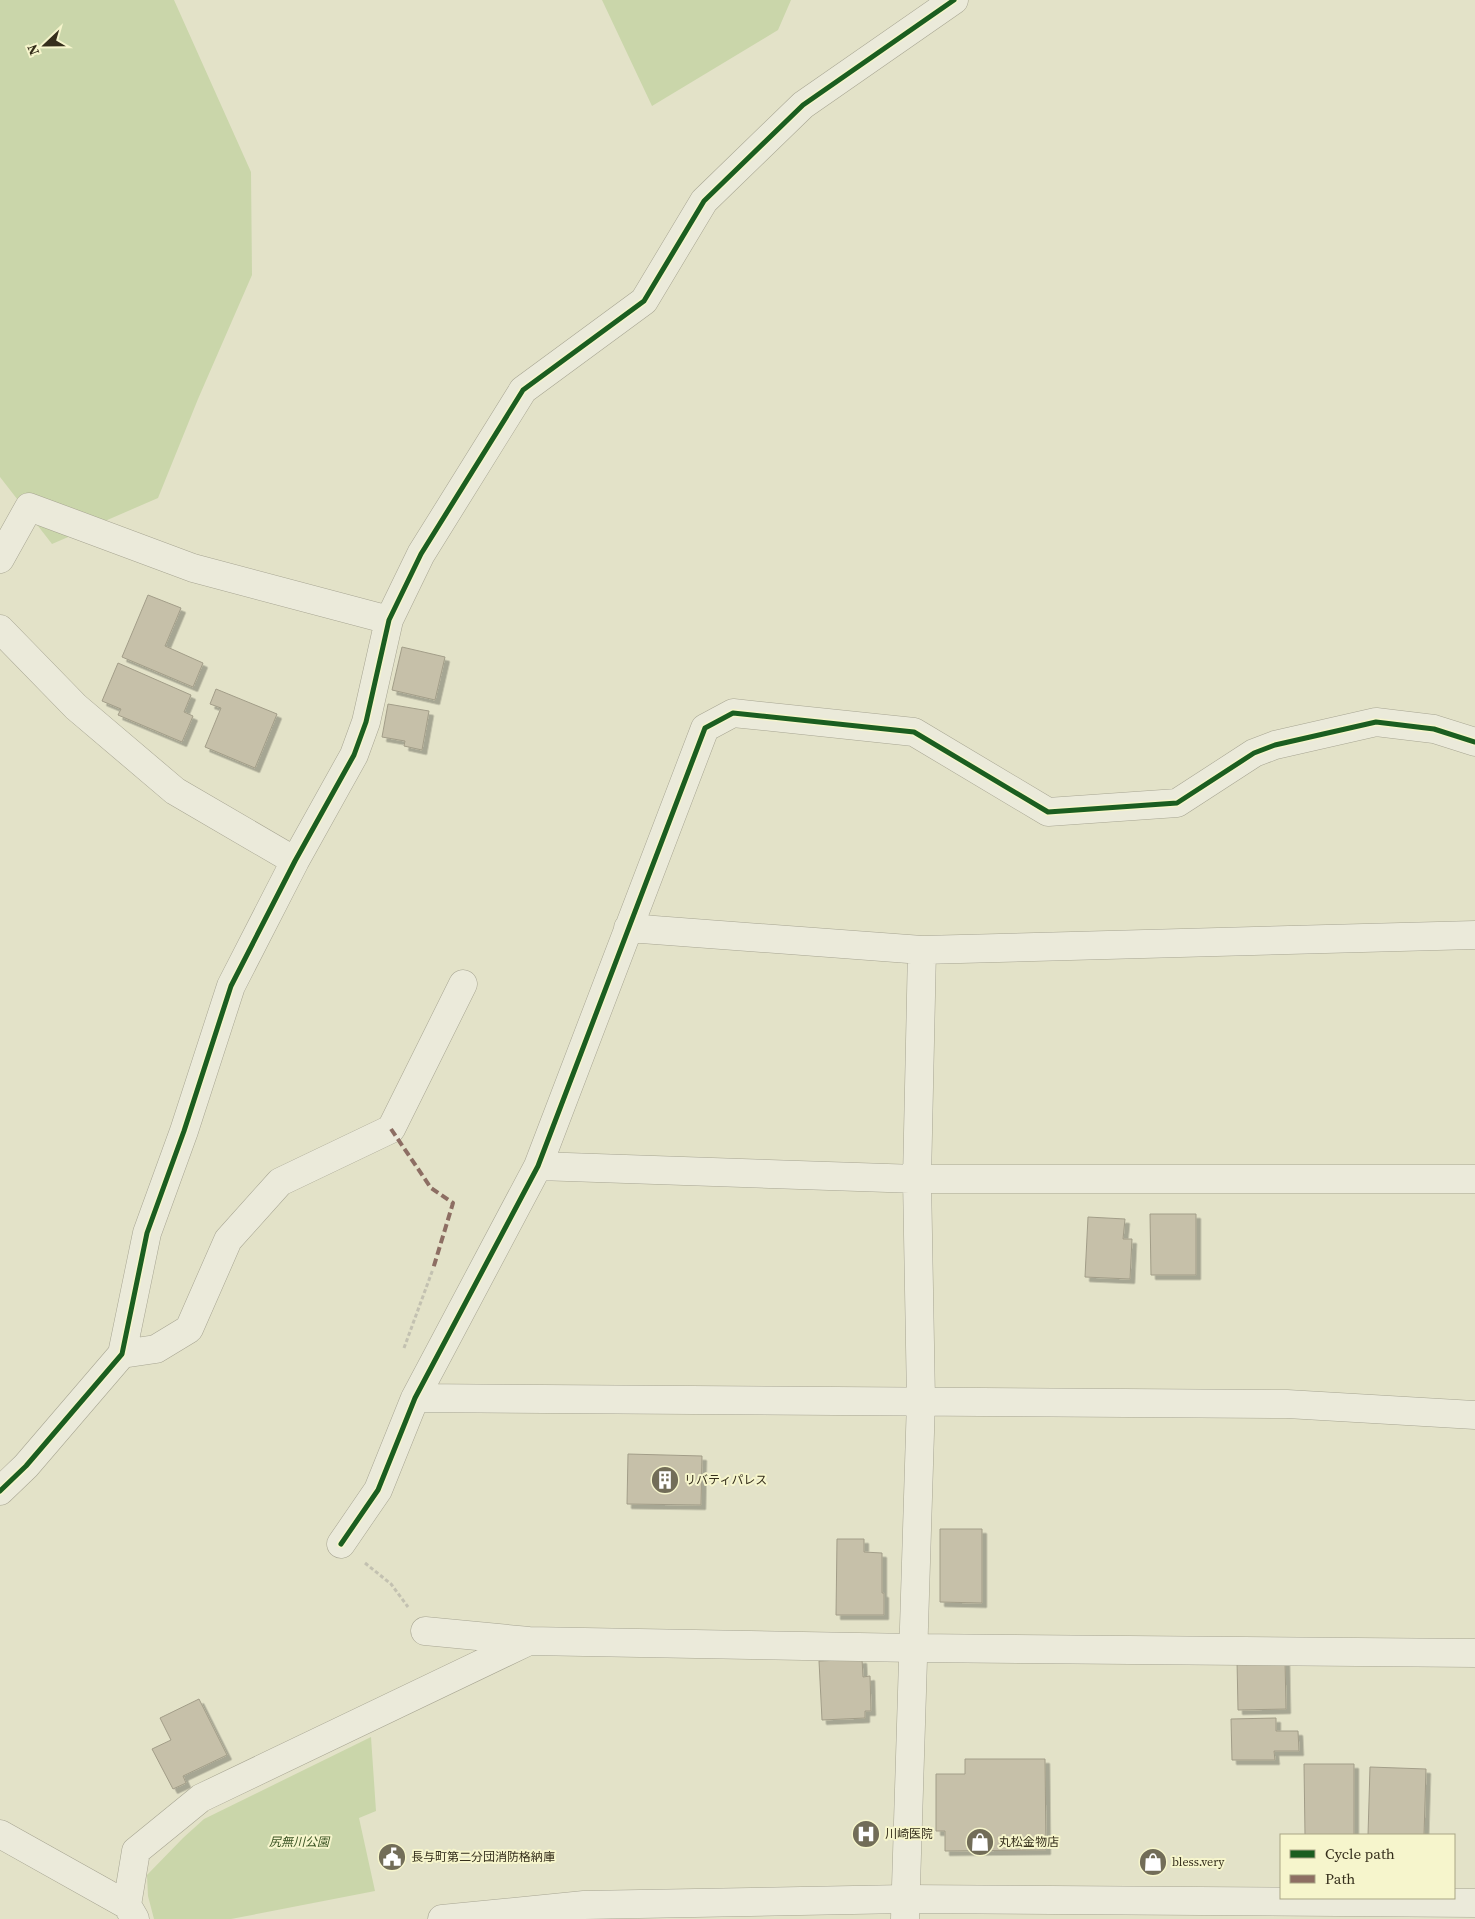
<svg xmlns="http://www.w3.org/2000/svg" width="1475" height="1919" viewBox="0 0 1475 1919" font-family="'Source Serif 4','Noto Sans JP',serif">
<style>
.green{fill:#cad6aa}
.building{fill:#c6c0a9;stroke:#a29d88;filter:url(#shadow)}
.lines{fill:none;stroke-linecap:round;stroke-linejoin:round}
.minor-casing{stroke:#a7a592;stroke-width:29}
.tertiary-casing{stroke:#a7a592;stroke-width:29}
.path{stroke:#c3c1b1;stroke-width:3;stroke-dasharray:4 2.5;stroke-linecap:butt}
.minor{stroke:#ebeada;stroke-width:28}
.tertiary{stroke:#ebeada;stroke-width:28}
.quiet{stroke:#8d6e63;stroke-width:4;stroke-dasharray:8 4;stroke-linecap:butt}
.cycleway-casing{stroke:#f6f5cc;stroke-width:8}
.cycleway{stroke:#1b5e20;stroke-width:5}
.labels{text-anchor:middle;stroke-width:4;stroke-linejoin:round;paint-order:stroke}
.poi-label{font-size:12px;fill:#352e1b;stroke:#f6f5cc;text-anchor:start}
.park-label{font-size:12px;font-style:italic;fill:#385221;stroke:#f6f5cc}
</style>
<defs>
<filter id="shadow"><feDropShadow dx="4.5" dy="4.5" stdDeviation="0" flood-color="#0004"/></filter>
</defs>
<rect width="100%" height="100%" fill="#e3e2c8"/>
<path class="green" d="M 0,0 L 174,0 L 251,172 L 252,275 L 198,399 L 158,498 L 52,544 L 0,477 Z
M 602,0 L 791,0 L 778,30 L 652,106 Z
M 371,1737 L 376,1811 L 359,1818 L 375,1891 L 231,1919 L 154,1919 L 148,1896 L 147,1875 L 183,1838 L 204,1819 Z"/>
<path class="building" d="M 148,595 L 181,608 L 165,646 L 203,663 L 193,687 L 122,657 Z
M 402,647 L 445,657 L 435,700 L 392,690 Z
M 118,663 L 191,695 L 184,712 L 193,716 L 182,742 L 118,715 L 121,709 L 102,701 Z
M 216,689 L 277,714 L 255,768 L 205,747 L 221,708 L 210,704 Z
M 388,704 L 429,711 L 422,750 L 404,746 L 405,741 L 382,737 Z
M 1150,1214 L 1196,1214 L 1196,1275 L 1151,1275 Z
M 1088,1217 L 1125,1219 L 1123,1239 L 1132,1239 L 1130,1279 L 1085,1277 Z
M 628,1454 L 702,1456 L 701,1505 L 627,1504 Z
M 940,1529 L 982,1529 L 982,1603 L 940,1602 Z
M 837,1539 L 864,1539 L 864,1552 L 882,1553 L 882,1593 L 884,1593 L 884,1615 L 836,1615 Z
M 862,1659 L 863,1677 L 870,1676 L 871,1711 L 865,1711 L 865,1718 L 822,1720 L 819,1661 Z
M 1237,1660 L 1285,1660 L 1286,1709 L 1238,1710 Z
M 199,1699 L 227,1755 L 183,1776 L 186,1783 L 173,1789 L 152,1749 L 171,1740 L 160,1718 Z
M 1276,1718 L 1276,1731 L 1298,1731 L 1299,1751 L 1274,1751 L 1275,1760 L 1232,1760 L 1231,1719 Z
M 965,1759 L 1045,1759 L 1046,1850 L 945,1851 L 945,1831 L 936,1831 L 936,1774 L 965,1774 Z
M 1304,1764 L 1354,1764 L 1354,1835 L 1305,1835 Z
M 1370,1767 L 1426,1769 L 1424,1835 L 1368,1835 Z"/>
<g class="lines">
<defs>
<path id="minor" d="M 0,559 L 29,507 L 193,568 L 389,620
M 0,629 L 76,707 L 175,791 L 295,861
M 628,928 L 922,950 L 1475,935
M 538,1166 L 917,1179 L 1475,1179
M 122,1354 L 156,1349 L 189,1329 L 228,1240 L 280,1182 L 391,1129 L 463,984
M 415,1398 L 1287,1404 L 1475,1415
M 0,1491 L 26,1466 L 122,1354 L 147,1233 L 184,1131 L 231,986 L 295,861 L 354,755 L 366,722 L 389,620 L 421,554 L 523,390 L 644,301 L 704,201 L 803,105 L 954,0
M 341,1544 L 378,1490 L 415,1398 L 538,1166 L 705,728 L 733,713 L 914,732 L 1048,812 L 1177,803 L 1254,753 L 1275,745 L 1376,722 L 1434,729 L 1475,742
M 425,1631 L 529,1641 L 914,1648 L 1475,1653
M 0,1834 L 127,1905
M 135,1919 L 127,1905 L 136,1851 L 201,1798 L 529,1641
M 905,1919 L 921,1400 L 917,1179 L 922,950"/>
<path id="tertiary" d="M 442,1919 L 584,1905 L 905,1899 L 1475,1903"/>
</defs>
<use href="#minor" class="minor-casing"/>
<use href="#tertiary" class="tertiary-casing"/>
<path class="path" d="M 404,1348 L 433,1269
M 365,1563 L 391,1584 L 408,1607"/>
<use href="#minor" class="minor"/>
<use href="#tertiary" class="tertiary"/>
<path class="quiet" d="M 391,1129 L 431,1188 L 453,1203 L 433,1269"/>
<defs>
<path id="cycleway" d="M 0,1491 L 26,1466 L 122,1354 L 147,1233 L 184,1131 L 231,986 L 295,861 L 354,755 L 366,722 L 389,620 L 421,554 L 523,390 L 644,301 L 704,201 L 803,105 L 954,0
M 341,1544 L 378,1490 L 415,1398 L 538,1166 L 705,728 L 733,713 L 914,732 L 1048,812 L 1177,803 L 1254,753 L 1275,745 L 1376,722 L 1434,729 L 1475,742"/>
</defs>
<use href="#cycleway" class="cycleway-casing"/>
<use href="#cycleway" class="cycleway"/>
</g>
<defs>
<symbol id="building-disc" viewBox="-11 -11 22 22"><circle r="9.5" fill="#726d58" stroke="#f6f5cc"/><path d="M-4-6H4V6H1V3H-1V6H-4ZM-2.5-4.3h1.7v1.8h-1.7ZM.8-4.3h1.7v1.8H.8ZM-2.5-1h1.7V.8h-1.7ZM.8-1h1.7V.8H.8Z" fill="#fff"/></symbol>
<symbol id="hospital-disc" viewBox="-11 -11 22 22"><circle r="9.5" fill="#726d58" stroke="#f6f5cc"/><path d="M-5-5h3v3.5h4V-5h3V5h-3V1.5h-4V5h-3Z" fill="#fff"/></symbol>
<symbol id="shop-disc" viewBox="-11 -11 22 22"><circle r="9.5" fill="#726d58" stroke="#f6f5cc"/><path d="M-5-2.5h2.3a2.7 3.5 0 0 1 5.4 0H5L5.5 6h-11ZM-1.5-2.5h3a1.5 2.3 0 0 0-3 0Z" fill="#fff"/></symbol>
<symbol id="civic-disc" viewBox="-11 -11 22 22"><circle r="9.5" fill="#726d58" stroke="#f6f5cc"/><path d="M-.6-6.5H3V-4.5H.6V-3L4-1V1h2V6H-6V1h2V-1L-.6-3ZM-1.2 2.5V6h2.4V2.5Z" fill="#fff"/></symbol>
</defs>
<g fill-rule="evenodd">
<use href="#building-disc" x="649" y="1464" width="32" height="32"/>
<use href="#hospital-disc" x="850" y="1818" width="32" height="32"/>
<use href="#shop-disc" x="964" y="1826" width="32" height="32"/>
<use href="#civic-disc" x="376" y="1841" width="32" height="32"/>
<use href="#shop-disc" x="1137" y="1846" width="32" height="32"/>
</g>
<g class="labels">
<g class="poi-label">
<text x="684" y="1484">リバティパレス</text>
<text x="885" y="1838">川崎医院</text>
<text x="999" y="1846">丸松金物店</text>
<text x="411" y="1861">長与町第二分団消防格納庫</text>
<text x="1172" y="1866">bless.very</text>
</g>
<g class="park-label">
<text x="299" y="1846">尻無川公園</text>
</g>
</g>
<rect x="1280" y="1834" width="175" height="65" fill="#f6f5cc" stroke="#a9a585"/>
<rect x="1290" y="1850" width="25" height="8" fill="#1b5e20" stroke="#a9a585"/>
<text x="1325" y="1859" font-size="15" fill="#352e1b">Cycle path</text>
<rect x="1290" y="1875" width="25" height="8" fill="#8d6e63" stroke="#a9a585"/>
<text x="1325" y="1884" font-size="15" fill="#352e1b">Path</text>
<g transform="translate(45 45) rotate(248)" stroke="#f6f5cc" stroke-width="4" paint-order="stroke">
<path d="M0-4L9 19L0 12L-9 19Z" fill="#352e1b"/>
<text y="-8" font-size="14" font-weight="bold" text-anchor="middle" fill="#352e1b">N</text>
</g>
</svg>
